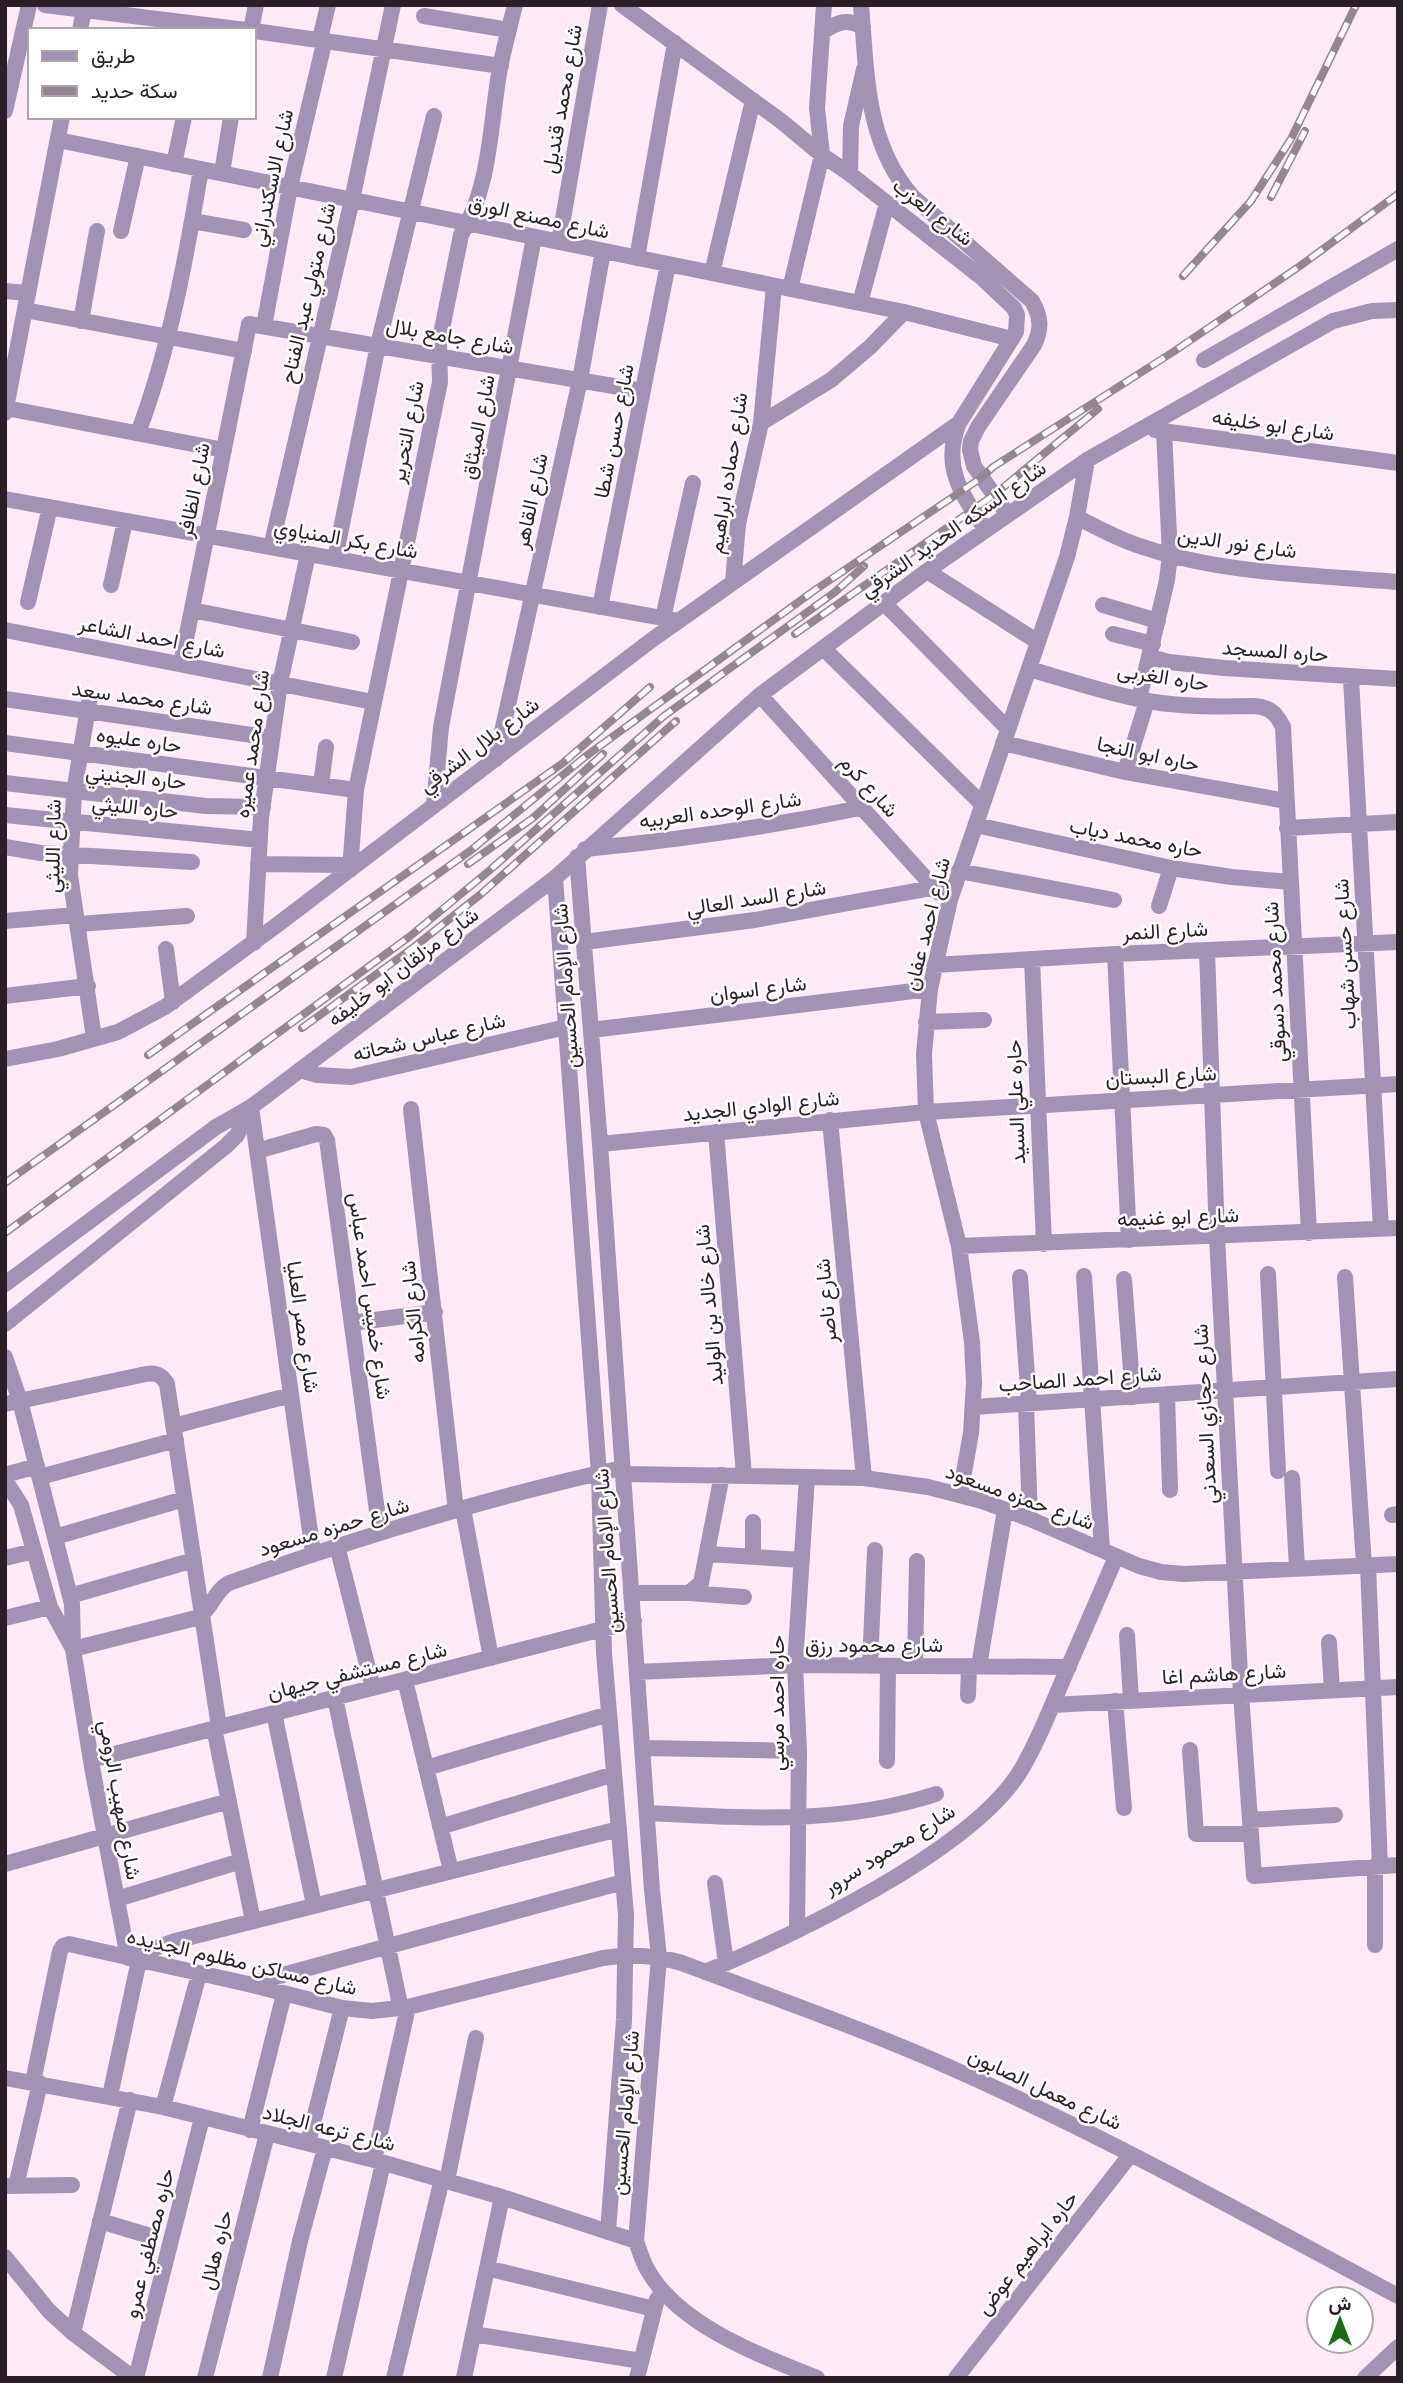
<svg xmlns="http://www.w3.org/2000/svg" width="1403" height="2383" viewBox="0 0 1403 2383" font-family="Mulish,Vazirmatn,sans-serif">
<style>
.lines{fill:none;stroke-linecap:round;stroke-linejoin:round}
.minor{stroke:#a293b5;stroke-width:16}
.rail-casing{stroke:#958791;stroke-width:8}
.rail{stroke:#fff;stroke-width:5;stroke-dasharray:16;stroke-linecap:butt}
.labels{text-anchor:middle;stroke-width:5;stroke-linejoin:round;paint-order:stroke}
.street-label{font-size:21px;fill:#2a1f27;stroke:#fff}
</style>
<rect width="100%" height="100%" fill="#fceaf6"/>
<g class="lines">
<path class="minor" d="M 45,5 L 246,30
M 622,5 L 781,121 L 822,155 L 850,174 L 981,277 L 1014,308 L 1017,315 L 1016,332 L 959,423 C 941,467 962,495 986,530
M 861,5 C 867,73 865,143 913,197 L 1032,301 C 1041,317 1042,329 1034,345 L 978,427 L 971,441 L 970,450 L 974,466 L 1008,515
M 424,16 L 509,30
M 80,30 L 85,5
M 251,30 L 256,5
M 254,31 L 501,66
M 822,32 C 838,22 846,18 863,27
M 320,39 L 328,5
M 5,111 L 29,5
M 58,140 L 904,312 L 1012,339
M 174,164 L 184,117
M 222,173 L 231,117
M 850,174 L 851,126 L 864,69
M 192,221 L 244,230
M 121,231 L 138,156
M 559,242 L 600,5
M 637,258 L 675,43
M 712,273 L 753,100
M 790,289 L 822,155 L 817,108 L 824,5
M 5,291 L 28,293
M 860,303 L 887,203
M 25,310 L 244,351
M 81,321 L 97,231
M 264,326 L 290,187 L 325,39
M 1204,360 L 1398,249
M 6,408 L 224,450
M 5,413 L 62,117
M 761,423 L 831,380 L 870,347 L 904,312
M 1155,430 L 1398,463
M 138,433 C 170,348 186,258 201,169
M 5,499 L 679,621
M 1077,517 C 1099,529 1122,541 1146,548 C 1224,574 1316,575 1398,582
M 271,547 L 352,200 L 393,5
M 335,559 L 378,345 L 434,116
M 927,571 L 1038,642
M 733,582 L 738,524 L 761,423 L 774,286
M 111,585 L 125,521
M 28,602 L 50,507
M 884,603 L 1008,729
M 1103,605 L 1158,621
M 600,607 L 668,264
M 192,610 L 352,642
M 663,618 L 693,483
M 5,630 L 373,702
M 1113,634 L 1153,644
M 823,648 L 982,804
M 1150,657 L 1169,662 L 1224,668 L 1398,679
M 181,664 L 249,324 L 643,391
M 1029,669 C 1068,680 1108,694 1148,701 C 1182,707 1216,707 1251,706 C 1268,706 1276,712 1283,727 L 1309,1233
M 1351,678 L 1381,1229
M 760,695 L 939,893
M 90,696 L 74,792 L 70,875 L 94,1038
M 5,699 L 272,738
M 1139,699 L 1167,580 L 1170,555 L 1164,431
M 5,743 L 356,790
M 1003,743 L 1125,772 L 1286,801
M 496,759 L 580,380 L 603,251
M 1125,772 L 1147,701
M 5,783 L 206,806 L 263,807
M 321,785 L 326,747
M 434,805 L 441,727 L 534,237
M 5,815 L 260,840
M 976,825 L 1171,868 L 1232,877 L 1290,882
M 1287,828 L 1398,822
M 5,847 L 41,853 L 192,862
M 585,849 C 678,840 769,827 860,808
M 577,857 L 600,1144 L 652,1890 L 659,1957 L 636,2241 C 639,2250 642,2259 646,2267 C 676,2325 760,2355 817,2378
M 258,864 L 350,865
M 350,870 L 356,790 L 440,382 L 439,344 L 461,235 C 491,186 490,123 500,68 C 504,47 510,26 515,5
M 959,871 L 1114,900
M 555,878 L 599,1474 L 604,1653 L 626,1915 L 624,2020 L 608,2232
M 1159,906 L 1171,868
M 5,921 L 75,915
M 78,924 L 187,916
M 584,942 L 755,920 L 932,888
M 254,943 L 261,818 L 280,683 L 308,554
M 166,949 L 173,1002
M 1207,950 L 1217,1237 L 1241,1694 L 1254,1876 L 1398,1865
M 1115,954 L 1129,1240
M 1032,959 L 1044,1244
M 934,965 L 1115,954 L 1398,942
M 5,996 L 88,986
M 926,1022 L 984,1020
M 591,1030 L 930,989
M 5,1059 L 58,1049 L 118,1032 L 165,1007 L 277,925 L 653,639 L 959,423
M 300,1070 L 317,1075 L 351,1077 L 566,1027
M 251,1107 L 313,1553
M 411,1109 L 456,1511
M 830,1120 L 864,1478
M 716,1132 L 744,1475
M 600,1144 L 926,1112 L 1398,1084
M 257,1151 L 316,1134 L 324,1135 L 327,1140 L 380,1533
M 959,1246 L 1398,1228
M 1268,1274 L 1278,1471
M 1084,1276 L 1102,1550
M 1020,1277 L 1029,1403
M 1345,1277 L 1364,1565
M 1124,1279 L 1133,1397
M 5,1284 L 216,1127 L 251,1107 L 555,878 L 760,695 L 927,571 L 1087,460 L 1333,321 L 1372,311 L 1398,310
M 352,1323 L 435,1312
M 5,1324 L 226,1146 L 237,1135 L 250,1110
M 5,1357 L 20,1401 L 72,1604 L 73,1649 L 92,1767 L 128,1958 L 175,1941 L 619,1829
M 1167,1394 L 1170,1490
M 5,1404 L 146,1374 C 156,1372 162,1375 167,1384 L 219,1727
M 1026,1404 L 1030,1519
M 974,1407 L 1398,1379
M 174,1426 L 291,1395
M 623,1474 L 864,1478 L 928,1487 L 982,1501 L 1030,1519 L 1139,1566 L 1161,1572 L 1184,1574 L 1398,1564
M 5,1475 L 37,1466
M 40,1477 L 176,1440
M 1292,1478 L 1297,1568
M 5,1480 L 21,1505 L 50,1607 L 73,1649
M 960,1495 L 971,1433 L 974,1383 L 972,1342 L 959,1246 L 926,1112 L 924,1054 L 930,989 L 950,900 L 1067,557 L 1077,517 L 1087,460
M 463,1509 L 491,1658
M 1392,1515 L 1398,1514
M 55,1537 L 184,1499
M 337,1546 L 373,1688
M 708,1554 L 802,1560
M 753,1557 L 753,1522
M 5,1558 L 34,1551
M 1368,1565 L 1380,1866
M 631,1593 L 689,1593 L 701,1583 L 722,1475
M 689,1593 L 744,1597
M 70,1596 L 194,1560
M 5,1618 L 50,1607
M 1127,1635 L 1131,1700
M 1329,1642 L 1332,1690
M 73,1649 L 196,1618 C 212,1610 214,1591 229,1583 C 357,1538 489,1497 622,1468
M 870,1666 L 875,1550
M 915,1666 L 917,1561
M 979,1666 L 1005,1510
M 637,1672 L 795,1665 L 1069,1667
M 405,1680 L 451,1871
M 968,1696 L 969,1666
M 335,1698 L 401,2009
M 1115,1701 L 1124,1808
M 1052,1705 L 1398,1687
M 274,1713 L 314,1905
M 214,1728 L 253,1921
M 643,1748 L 799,1751
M 1190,1750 L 1196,1834 L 1251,1834
M 91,1760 L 634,1621
M 887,1761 L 888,1666
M 426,1768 L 609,1714
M 647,1813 C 745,1818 841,1825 936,1794
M 1250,1820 L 1335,1815
M 440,1827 L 614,1774
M 5,1864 L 229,1801
M 1375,1866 L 1375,1945
M 715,1883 L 726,1963
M 117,1899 L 241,1861
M 797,1930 L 799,1751 L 795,1665 L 807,1477
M 705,1972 C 792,1936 972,1851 1021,1770 C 1037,1743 1049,1713 1061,1684 C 1080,1641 1098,1599 1116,1557
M 250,1984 L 623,1882
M 5,2078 L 163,2107 L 374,2160 L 502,2197 L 636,2241
M 33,2082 L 60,1951 L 63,1946 L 69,1944 L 248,1984 L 342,2008 L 372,2011 L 408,2007 L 603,1958 C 631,1954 654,1955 682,1963 C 771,1997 861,2028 949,2067 C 1103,2135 1250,2217 1398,2296
M 110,2096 L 139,1960
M 163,2107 L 199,1974
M 250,2130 L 284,1994
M 308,2143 L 342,2008
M 374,2160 L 408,2007
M 447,2181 L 476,2038
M 5,2186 L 72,2185
M 16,2186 L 40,2083
M 100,2221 L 147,2235
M 5,2257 L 49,2311 L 73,2333 L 133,2378
M 487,2268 L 654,2309
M 73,2333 L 130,2100
M 473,2334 L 641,2361
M 136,2378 L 202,2118
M 205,2378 L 267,2134
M 270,2378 L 300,2241 L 325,2148
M 334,2378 L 383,2163
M 394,2378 L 442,2179
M 464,2378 L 502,2197
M 637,2378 L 657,2299
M 956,2378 L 1131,2154
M 1365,2378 L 1398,2347"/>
<defs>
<path id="rail" d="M 1271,197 L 1305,131
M 1183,276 L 1251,201 L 1291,139 L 1356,5
M 795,634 L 994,495 L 1098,409
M 468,864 L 533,818 L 603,754
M 302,1028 L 414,947 L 481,894 L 676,721
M 148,1055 L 563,763 L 650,687
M 5,1183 L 470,851 L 586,756 L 815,590 L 981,478 L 993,467 L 1173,352 L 1300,266 L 1398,194
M 5,1233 L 409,937 L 490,870 L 664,716 L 835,592 L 864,566"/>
</defs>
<use href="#rail" class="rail-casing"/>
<use href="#rail" class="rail"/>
</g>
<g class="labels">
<g class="street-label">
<text transform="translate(562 99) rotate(-80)" y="7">شارع محمد قنديل</text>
<text transform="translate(272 178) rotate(-78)" y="7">شارع الاسكندراني</text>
<text transform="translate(933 212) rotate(38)" y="7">شارع العزب</text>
<text transform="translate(539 217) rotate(12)" y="7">شارع مصنع الورق</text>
<text transform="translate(308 293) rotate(-77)" y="7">شارع متولي عبد الفتاح</text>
<text transform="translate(450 336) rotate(10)" y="7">شارع جامع بلال</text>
<text transform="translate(1273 425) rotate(8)" y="7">شارع ابو خليفه</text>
<text transform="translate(478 427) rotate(-79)" y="7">شارع الميثاق</text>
<text transform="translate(614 431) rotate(-79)" y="7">شارع حسن شطا</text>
<text transform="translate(407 432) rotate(-79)" y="7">شارع التحرير</text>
<text transform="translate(728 473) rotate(-81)" y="7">شارع حماده ابراهيم</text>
<text transform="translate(194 490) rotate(-79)" y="7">شارع الظافر</text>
<text transform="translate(531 501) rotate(-78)" y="7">شارع القاهر</text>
<text transform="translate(953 529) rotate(-35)" y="7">شارع السكه الحديد الشرقي</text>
<text transform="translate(346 539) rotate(10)" y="7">شارع بكر المنياوي</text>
<text transform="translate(1237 543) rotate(8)" y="7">شارع نور الدين</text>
<text transform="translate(152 637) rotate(11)" y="7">شارع احمد الشاعر</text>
<text transform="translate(1275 651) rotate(4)" y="7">حاره المسجد</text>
<text transform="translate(1163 677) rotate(9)" y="7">حاره الغربى</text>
<text transform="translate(142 698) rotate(8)" y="7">شارع محمد سعد</text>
<text transform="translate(139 740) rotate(8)" y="7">حاره عليوه</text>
<text transform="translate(252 744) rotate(-82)" y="7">شارع محمد عميره</text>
<text transform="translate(479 745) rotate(-37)" y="7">شارع بلال الشرقي</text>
<text transform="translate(1148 754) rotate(12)" y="7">حاره ابو النجا</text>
<text transform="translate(136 777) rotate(6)" y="7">حاره الجنيني</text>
<text transform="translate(869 786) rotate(48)" y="7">شارع كرم</text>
<text transform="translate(135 807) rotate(6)" y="7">حاره الليثي</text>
<text transform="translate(720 810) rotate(-8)" y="7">شارع الوحده العربيه</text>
<text transform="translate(1136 838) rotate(11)" y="7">حاره محمد دياب</text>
<text transform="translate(53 846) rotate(-89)" y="7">شارع الليثي</text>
<text transform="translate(756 898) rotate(-9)" y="7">شارع السد العالي</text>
<text transform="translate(927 924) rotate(-76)" y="7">شارع احمد عفان</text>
<text transform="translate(1165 931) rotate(-3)" y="7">شارع النمر</text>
<text transform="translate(1345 954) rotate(-93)" y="7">شارع حسن شهاب</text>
<text transform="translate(403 967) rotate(-37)" y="7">شارع مزلقان ابو خليفه</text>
<text transform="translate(1275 982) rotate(-93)" y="7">شارع محمد دسوقي</text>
<text transform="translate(566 986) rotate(-94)" y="7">شارع الإمام الحسين</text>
<text transform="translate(758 989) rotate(-7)" y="7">شارع اسوان</text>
<text transform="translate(429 1037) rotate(-13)" y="7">شارع عباس شحاته</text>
<text transform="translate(1161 1076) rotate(-3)" y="7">شارع البستان</text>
<text transform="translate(1016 1102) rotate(-92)" y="7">حاره علي السيد</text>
<text transform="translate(761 1106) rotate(-6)" y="7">شارع الوادي الجديد</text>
<text transform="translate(1178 1217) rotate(-2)" y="7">شارع ابو غنيمه</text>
<text transform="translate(370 1296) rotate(82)" y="7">شارع خميس احمد عباس</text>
<text transform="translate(826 1301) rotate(-95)" y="7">شارع ناصر</text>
<text transform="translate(709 1305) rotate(-95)" y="7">شارع خالد بن الوليد</text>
<text transform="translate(413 1312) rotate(-96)" y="7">شارع الكرامه</text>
<text transform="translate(303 1327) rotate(82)" y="7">شارع مصر العليا</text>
<text transform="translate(1080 1379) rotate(-4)" y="7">شارع احمد الصاحب</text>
<text transform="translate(1205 1414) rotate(-93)" y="7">شارع حجازي السعدني</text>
<text transform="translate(1020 1497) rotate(20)" y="7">شارع حمزه مسعود</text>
<text transform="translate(334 1527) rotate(-17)" y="7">شارع حمزه مسعود</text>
<text transform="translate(607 1551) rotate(-94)" y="7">شارع الإمام الحسين</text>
<text x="874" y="1652">شارع محمود رزق</text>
<text transform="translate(357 1671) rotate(-14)" y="7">شارع مستشفي جيهان</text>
<text transform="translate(1224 1674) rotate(-3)" y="7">شارع هاشم اغا</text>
<text transform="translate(777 1703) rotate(-90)" y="7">حاره احمد مرسي</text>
<text transform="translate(120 1800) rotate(80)" y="7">شارع صهيب الرومي</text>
<text transform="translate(889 1849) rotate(-32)" y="7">شارع محمود سرور</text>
<text transform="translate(242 1962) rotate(13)" y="7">شارع مساكن مظلوم الجديده</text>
<text transform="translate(1045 2089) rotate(25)" y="7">شارع معمل الصابون</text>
<text transform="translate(625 2113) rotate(-85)" y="7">شارع الإمام الحسين</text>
<text transform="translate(329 2128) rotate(14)" y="7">شارع ترعه الجلاد</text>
<text transform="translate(149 2243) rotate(-76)" y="7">حاره مصطفي عمرو</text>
<text transform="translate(216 2250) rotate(-76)" y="7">حاره هلال</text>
<text transform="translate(1027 2253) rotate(-52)" y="7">حاره ابراهيم عوض</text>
</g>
</g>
<rect width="1403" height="2383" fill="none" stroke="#2a1f27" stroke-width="14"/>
<rect x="28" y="28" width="228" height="91" fill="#ffffff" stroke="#aaa5a9" stroke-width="2"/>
<rect x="42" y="51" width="35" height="10" fill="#a293b5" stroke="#aaa5a9" stroke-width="2"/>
<text x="91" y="63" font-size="21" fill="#2a1f27">طريق</text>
<rect x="42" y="86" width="35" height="10" fill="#958791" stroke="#aaa5a9" stroke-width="2"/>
<text x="91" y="98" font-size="21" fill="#2a1f27">سكة حديد</text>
<g transform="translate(1340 2320)"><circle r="33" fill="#ffffff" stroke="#aaa5a9" stroke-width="2"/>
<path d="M0-5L12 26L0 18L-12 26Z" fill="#186c13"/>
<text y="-10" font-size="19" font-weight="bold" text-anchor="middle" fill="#2a1f27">ش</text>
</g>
</svg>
